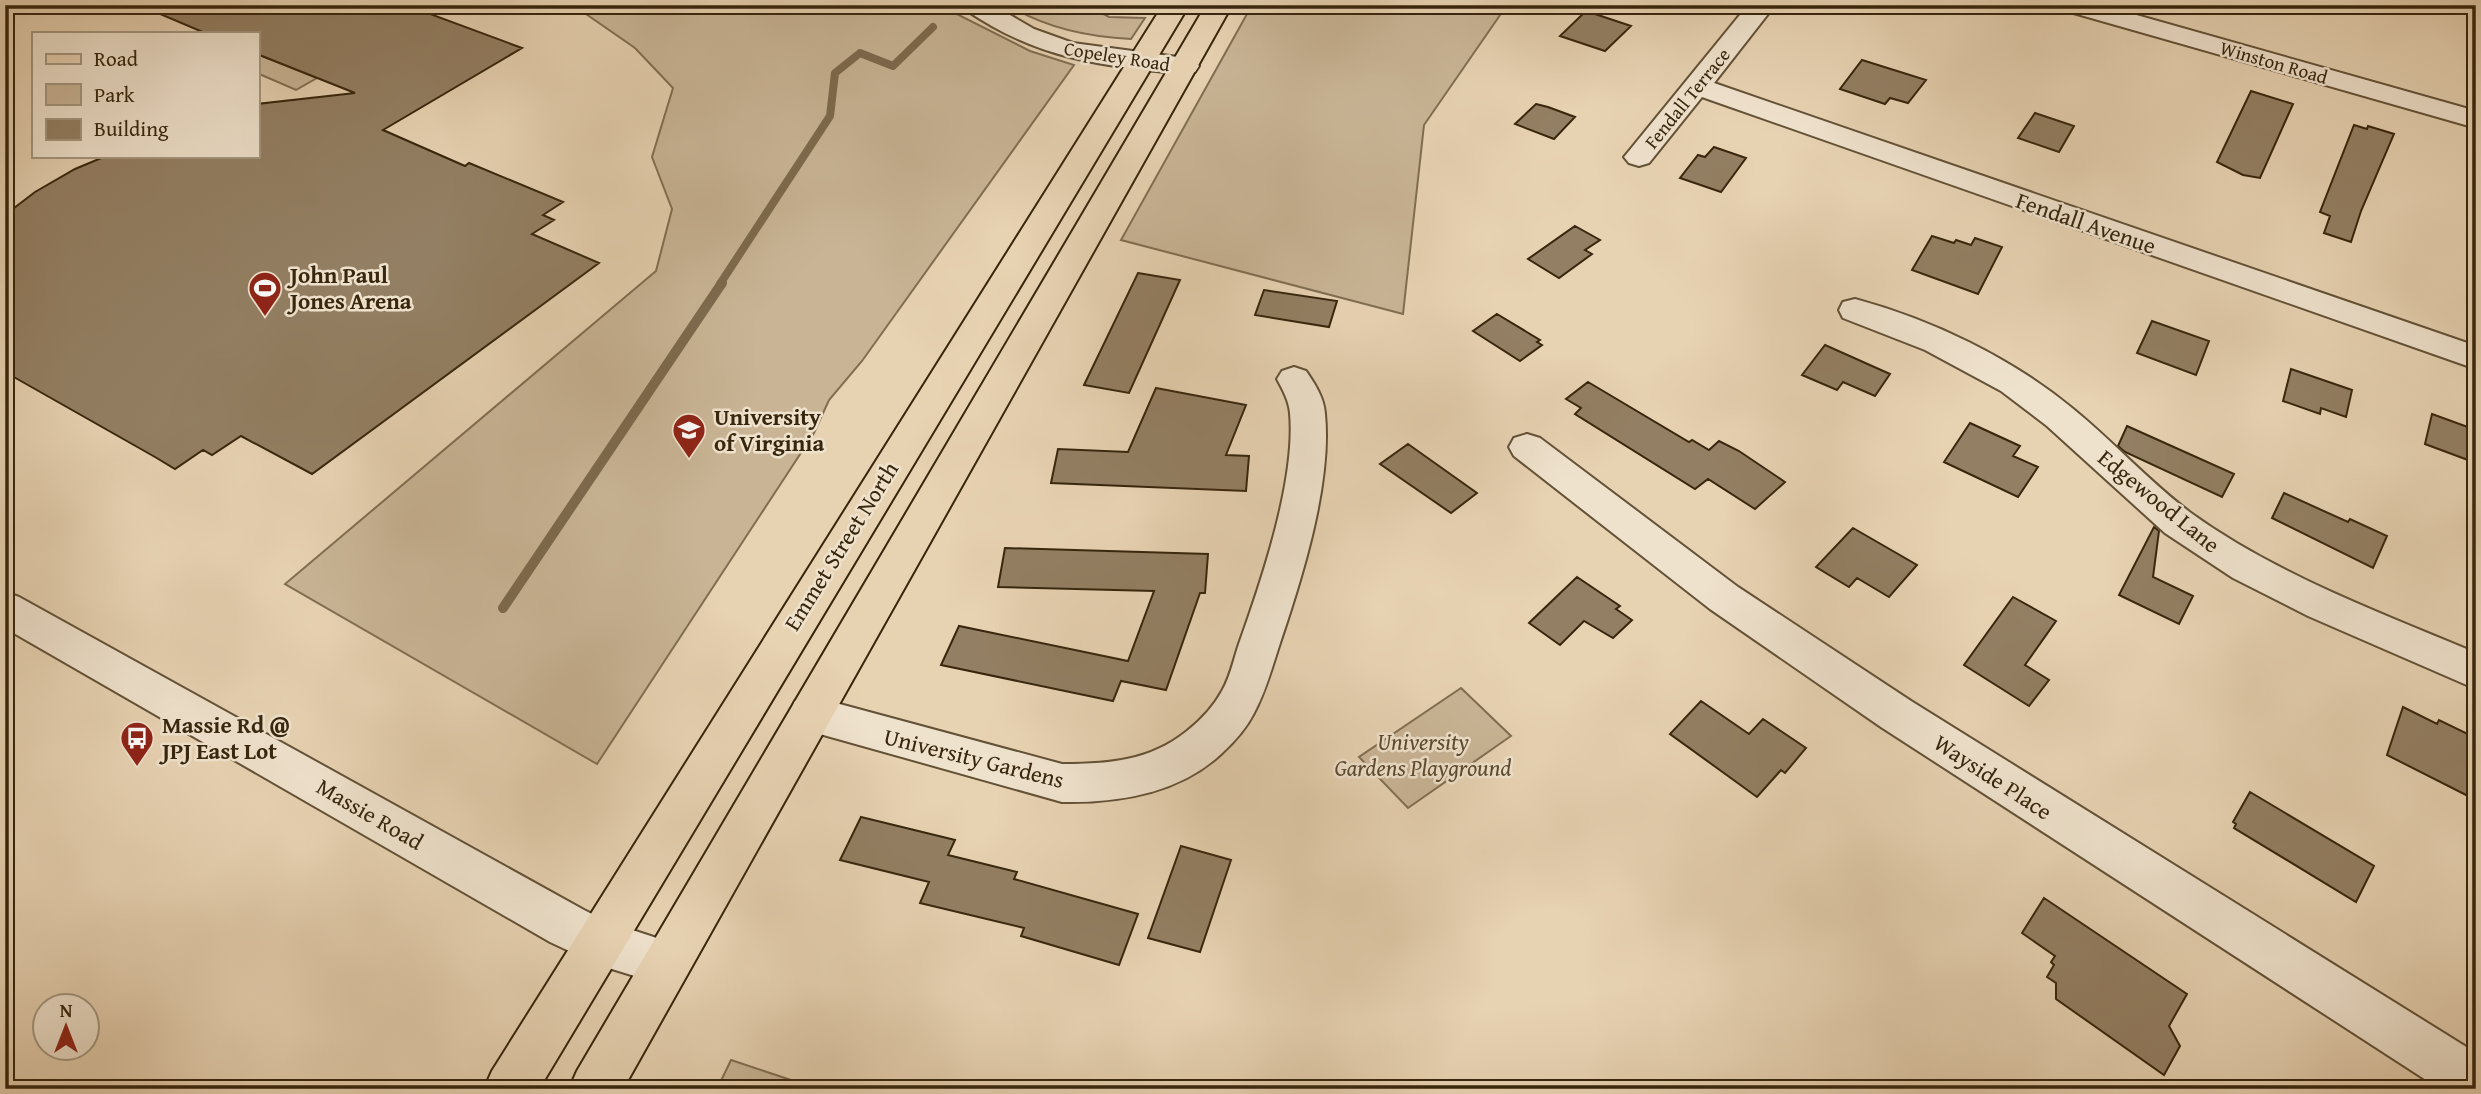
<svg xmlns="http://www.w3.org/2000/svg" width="2481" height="1094" viewBox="0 0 2481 1094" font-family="'Gentium Book Plus',serif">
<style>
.green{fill:#c9b596;stroke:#806e52;stroke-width:2}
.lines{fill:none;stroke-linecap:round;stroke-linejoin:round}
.stream-far1{stroke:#7d6a4e;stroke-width:8}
.stream{stroke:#7d6a4e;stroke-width:10}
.building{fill:#937f63;stroke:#37260d;stroke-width:2}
.minor-casing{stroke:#635136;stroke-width:4}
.major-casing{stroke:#37260d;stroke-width:4}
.minor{fill:#efe2cd;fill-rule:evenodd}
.major{fill:#e7d2b2;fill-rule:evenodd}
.labels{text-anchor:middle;stroke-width:5;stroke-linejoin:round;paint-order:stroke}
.far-street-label{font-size:19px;fill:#37260d;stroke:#efe2cd}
.street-label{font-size:23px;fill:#37260d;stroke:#efe2cd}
.poi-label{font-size:23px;font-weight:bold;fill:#37260d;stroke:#efe2cd;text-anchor:start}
.park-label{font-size:23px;font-style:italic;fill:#5c4a2f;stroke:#efe2cd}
</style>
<rect width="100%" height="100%" fill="#e7d2b2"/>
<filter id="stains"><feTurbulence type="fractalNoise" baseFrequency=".00286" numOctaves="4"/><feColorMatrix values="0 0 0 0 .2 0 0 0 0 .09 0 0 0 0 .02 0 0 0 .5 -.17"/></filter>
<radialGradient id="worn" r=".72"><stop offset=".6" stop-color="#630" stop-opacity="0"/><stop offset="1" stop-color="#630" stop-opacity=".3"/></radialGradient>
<path class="green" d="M 573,5 L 939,5 L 1030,51 L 1074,65 L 862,361 L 829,400 L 814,433 L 597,764 L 285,584 L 656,271 L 672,209 L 652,157 L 673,88 L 635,48 Z
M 1008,5 L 1087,5 L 1109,17 L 1145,18 L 1131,39 C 1087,37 1045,28 1008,5 Z
M 1252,5 L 1507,5 L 1424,125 L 1403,314 L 1121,240 Z
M 257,54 L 317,78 L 296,90 L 257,73 Z
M 1461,688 L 1511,736 L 1408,808 L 1359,757 Z
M 731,1060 L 818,1089 L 717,1089 Z"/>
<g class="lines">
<path class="stream-far1" d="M 2457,5 L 2476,12
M 720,284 L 830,116 L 835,73 L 860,53 L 893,66 L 933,27"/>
<path class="stream" d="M 503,608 L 722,283"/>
</g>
<path class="building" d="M 139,5 L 406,5 L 522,48 L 383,130 L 465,166 L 469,163 L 563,202 L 543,215 L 554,220 L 532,234 L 599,263 L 312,474 L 241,436 L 212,455 L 203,450 L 175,469 L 155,457 L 5,372 L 5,215 L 35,192 L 75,169 L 106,156 L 257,156 L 257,104 L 355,93 L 257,54 L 257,33 L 205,33 Z
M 1586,11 L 1631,26 L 1605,51 L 1560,36 Z
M 1862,60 L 1926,80 L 1908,103 L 1890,98 L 1885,104 L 1840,89 Z
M 2251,91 L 2293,104 L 2260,178 L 2243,175 L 2217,162 Z
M 1536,104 L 1548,107 L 1575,117 L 1554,139 L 1515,124 Z
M 2035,113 L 2074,126 L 2059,152 L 2018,138 Z
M 2354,125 L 2367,129 L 2368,126 L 2394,134 L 2361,211 L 2351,242 L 2324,233 L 2330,216 L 2320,212 Z
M 1714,147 L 1746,158 L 1721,192 L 1680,178 L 1698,155 L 1705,157 Z
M 1575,226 L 1600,240 L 1585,250 L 1592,254 L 1559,278 L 1528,259 Z
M 1932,236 L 1954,243 L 1956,240 L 1971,245 L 1975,238 L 2002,247 L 1978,294 L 1912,270 Z
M 1138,273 L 1180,280 L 1129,393 L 1084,385 Z
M 1264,290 L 1337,301 L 1329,327 L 1255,315 Z
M 1497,314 L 1540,340 L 1537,342 L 1542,345 L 1520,361 L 1473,331 Z
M 2152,321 L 2209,341 L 2196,375 L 2137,353 Z
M 1825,345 L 1890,374 L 1875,396 L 1843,382 L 1837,390 L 1802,375 Z
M 2291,369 L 2352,390 L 2346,417 L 2321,408 L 2320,414 L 2283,401 Z
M 1588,382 L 1689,442 L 1692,440 L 1709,450 L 1719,441 L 1739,451 L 1785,482 L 1755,509 L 1708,479 L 1695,489 L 1575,414 L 1581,408 L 1566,399 Z
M 1156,388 L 1246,405 L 1226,455 L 1249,456 L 1246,491 L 1051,483 L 1058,449 L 1128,452 Z
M 2432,414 L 2476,430 L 2476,463 L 2425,444 Z
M 1970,423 L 2020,446 L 2013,456 L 2038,467 L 2018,497 L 1944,462 Z
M 2127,426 L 2234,474 L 2222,497 L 2125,452 L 2118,446 Z
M 1408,444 L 1477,493 L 1451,513 L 1380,464 Z
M 2284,493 L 2348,522 L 2350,519 L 2387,536 L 2373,568 L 2272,518 Z
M 2154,527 L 2159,531 L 2153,577 L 2193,596 L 2179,624 L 2119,595 Z
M 1853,528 L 1917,565 L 1889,597 L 1857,578 L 1849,587 L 1816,567 Z
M 1005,548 L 1208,554 L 1205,593 L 1200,593 L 1166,690 L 1121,681 L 1113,701 L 941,665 L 959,626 L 1128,661 L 1154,591 L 998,587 Z
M 1577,577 L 1620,606 L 1616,609 L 1632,620 L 1613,638 L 1584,621 L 1560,645 L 1529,623 Z
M 2013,597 L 2056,621 L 2025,665 L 2049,680 L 2029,706 L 1964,665 Z
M 1701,701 L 1749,734 L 1763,719 L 1806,748 L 1785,773 L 1781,770 L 1757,797 L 1670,734 Z
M 2403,707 L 2437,724 L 2439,720 L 2472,736 L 2471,740 L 2476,742 L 2476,800 L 2387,755 Z
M 2250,792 L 2374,866 L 2356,902 L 2234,828 L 2236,824 L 2233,822 Z
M 861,817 L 955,840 L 948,855 L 1017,872 L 1014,879 L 1138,914 L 1119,965 L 1021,936 L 1024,928 L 920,903 L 929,882 L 840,860 Z
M 1181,846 L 1231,860 L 1200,952 L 1148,938 Z
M 2044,898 L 2187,994 L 2169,1026 L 2180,1046 L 2164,1075 L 2056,999 L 2056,983 L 2047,977 L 2054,965 L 2051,962 L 2055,956 L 2022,933 Z"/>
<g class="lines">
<defs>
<path id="minor" d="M 962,5 L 993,5 L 1034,29 L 1073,43 L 1185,58 L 1195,60 L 1199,66 L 1195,72 L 1185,74 C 1100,66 1038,59 966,10 Z
M 1748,5 L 1775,5 L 1714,83 L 2476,346 L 2476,369 L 1702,97 L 1649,163 L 1639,166 L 1629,163 L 1624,157 L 1629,151 Z
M 2059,5 L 2101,5 L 2476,111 L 2476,128 L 2063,10 Z
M 1855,299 C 1932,320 2010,357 2072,408 C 2113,441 2148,481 2191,513 C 2277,575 2379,612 2476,653 L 2476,689 L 2308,616 L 2233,578 L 2165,533 L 2047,426 L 2001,391 L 1925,350 L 1843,318 L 1839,310 L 1843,302 Z
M 1294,367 L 1306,371 C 1315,384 1324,398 1325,414 C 1332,483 1302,578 1280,643 C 1272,667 1266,691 1254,713 C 1246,729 1234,742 1221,754 C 1178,794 1118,803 1062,802 L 795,727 L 789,714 L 795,701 L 810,696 L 1062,764 C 1108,764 1150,761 1187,731 C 1201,720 1214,706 1222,691 C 1231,676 1234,657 1240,641 C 1262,579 1296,479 1290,413 C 1289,401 1283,390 1277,379 L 1282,371 Z
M 1527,434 L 1540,438 L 1738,587 L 1911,701 L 2476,1053 L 2476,1089 L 2440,1089 L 1881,727 L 1710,609 L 1514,456 L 1509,447 L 1514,438 Z
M 5,592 L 19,597 L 584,910 L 608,922 L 684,947 L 691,963 L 684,979 L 667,986 L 599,965 L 550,942 L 5,628 Z"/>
<path id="major" d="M 1163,5 L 1189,5 L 539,1089 L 484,1089 L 492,1071 Z
M 1206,5 L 1232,5 L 623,1089 L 569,1089 L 577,1071 Z"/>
</defs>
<use href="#minor" class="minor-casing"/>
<use href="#major" class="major-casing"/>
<use href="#minor" class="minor"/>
<use href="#major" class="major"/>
</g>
<defs>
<symbol id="stadium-pin" viewBox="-11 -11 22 30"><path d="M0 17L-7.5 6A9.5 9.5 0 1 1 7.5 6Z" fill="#8f2418" stroke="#efe2cd"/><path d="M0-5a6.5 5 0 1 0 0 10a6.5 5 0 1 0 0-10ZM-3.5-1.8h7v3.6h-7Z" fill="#fff"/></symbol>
<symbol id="university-pin" viewBox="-11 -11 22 30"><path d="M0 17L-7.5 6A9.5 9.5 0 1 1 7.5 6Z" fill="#8f2418" stroke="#efe2cd"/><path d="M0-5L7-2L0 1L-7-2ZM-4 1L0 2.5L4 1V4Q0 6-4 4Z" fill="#fff"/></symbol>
<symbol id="bus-pin" viewBox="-11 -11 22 30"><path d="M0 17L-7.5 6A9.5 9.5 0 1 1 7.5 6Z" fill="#8f2418" stroke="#efe2cd"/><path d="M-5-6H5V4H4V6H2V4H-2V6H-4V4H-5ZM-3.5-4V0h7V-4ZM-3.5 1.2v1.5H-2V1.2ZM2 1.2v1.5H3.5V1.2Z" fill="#fff"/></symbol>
</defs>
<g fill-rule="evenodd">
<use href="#stadium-pin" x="246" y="269" width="38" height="52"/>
<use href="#university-pin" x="670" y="411" width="38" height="52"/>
<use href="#bus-pin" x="118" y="719" width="38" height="52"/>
</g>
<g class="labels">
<g class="far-street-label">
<text transform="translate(1117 56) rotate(9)" y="7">Copeley Road</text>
<text transform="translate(2274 62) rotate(16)" y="7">Winston Road</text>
<text transform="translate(1687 98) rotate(-51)" y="7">Fendall Terrace</text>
</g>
<g class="street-label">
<text transform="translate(2086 223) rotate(19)" y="8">Fendall Avenue</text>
<text transform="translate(2159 501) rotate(39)" y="8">Edgewood Lane</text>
<text transform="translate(841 546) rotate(-58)" y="8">Emmet Street North</text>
<text transform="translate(974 758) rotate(14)" y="8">University Gardens</text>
<text transform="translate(1993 777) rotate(33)" y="8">Wayside Place</text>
<text transform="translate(370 814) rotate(30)" y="8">Massie Road</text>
</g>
<g class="poi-label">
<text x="290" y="283">John Paul<tspan x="290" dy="26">Jones Arena</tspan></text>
<text x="714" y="425">University<tspan x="714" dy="26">of Virginia</tspan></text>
<text x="162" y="733">Massie Rd @<tspan x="162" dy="26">JPJ East Lot</tspan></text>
</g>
<g class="park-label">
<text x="1423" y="750">University<tspan x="1423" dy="26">Gardens Playground</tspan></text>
</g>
</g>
<rect width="2481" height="1094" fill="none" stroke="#e7d2b2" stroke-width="28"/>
<rect x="7" y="7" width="2467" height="1080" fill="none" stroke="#37260d" stroke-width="3.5"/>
<rect x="14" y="14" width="2453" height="1066" fill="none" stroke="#37260d" stroke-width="2"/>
<rect x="32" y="32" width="228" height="126" fill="#efe2cd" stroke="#a59780" stroke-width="2"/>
<rect x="46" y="54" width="35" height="10" fill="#e7d2b2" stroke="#a59780" stroke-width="2"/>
<text x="94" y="66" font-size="21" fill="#37260d">Road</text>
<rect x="46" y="84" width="35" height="21" fill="#c9b596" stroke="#a59780" stroke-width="2"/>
<text x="94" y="102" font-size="21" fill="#37260d">Park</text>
<rect x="46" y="119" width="35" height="21" fill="#937f63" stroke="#a59780" stroke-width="2"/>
<text x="94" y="136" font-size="21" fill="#37260d">Building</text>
<g transform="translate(66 1027)"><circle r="33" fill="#efe2cd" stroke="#a59780" stroke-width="2"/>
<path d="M0-5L12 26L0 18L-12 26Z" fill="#8f2418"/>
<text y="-10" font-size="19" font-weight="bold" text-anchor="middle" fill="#37260d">N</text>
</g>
<rect width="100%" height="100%" filter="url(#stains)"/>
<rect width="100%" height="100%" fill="url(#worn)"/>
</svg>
